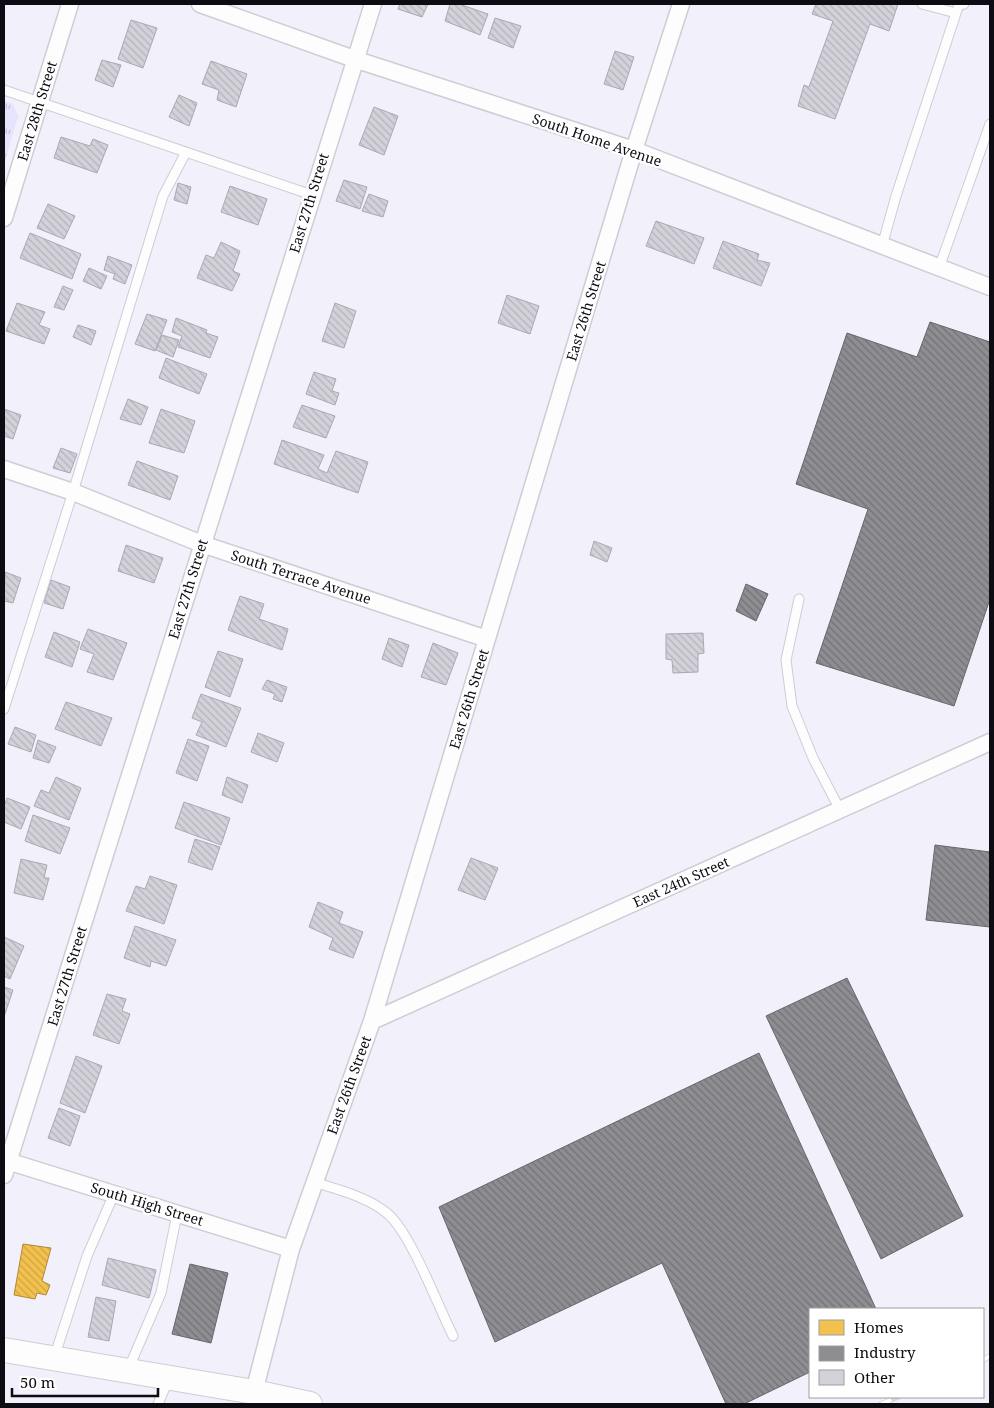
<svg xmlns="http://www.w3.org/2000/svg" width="994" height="1408" viewBox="0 0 994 1408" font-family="'Noto Serif',serif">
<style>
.grass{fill:url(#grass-tufts)}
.homes{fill:url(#homes-back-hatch);stroke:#ad8b3c}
.industry{fill:url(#industry-back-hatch);stroke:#67666c}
.building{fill:url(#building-back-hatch);stroke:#aaa8b1}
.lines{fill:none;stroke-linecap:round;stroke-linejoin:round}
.lane-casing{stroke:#cecdd5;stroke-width:11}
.street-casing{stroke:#cecdd5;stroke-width:19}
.secondary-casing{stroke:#cecdd5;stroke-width:26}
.lane{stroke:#fdfdfe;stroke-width:9}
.street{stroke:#fdfdfe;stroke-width:16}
.secondary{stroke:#fdfdfe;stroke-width:24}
.rail-casing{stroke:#d6d6d8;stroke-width:5.5}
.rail{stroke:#fff;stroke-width:4;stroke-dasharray:11;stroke-linecap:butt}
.labels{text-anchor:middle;stroke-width:5;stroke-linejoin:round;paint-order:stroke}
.street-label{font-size:14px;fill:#0d0c12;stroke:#fff}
</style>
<defs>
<pattern id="grass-tufts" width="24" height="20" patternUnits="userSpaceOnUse" patternTransform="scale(1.25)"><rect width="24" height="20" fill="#e6e3fc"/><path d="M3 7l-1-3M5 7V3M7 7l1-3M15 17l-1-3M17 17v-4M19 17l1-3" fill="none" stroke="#c4c2d7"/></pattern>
<pattern id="homes-back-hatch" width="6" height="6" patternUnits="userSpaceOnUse" patternTransform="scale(1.25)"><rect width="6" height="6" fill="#f2c14e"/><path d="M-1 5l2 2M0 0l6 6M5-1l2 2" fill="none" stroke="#cea543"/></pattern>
<pattern id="industry-back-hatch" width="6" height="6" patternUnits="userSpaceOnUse" patternTransform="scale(1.25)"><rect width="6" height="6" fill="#8d8d92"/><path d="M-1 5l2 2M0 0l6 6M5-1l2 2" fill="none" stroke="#727276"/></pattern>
<pattern id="building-back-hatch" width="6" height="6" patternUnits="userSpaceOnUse" patternTransform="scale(1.25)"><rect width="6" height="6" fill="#d3d2da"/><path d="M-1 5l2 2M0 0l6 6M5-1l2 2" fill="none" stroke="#b4b3ba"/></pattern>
</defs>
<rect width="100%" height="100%" fill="#f2f0fb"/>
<path class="grass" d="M 4,101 L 13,104 L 18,116 L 4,164 Z"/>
<path class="homes" d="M 23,1244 L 51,1248 L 42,1281 L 50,1285 L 46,1295 L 37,1293 L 35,1299 L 14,1295 Z"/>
<path class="industry" d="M 930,322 L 990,342 L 990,599 L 954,706 L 816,663 L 868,509 L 796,484 L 847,333 L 917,357 Z
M 746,584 L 768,594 L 756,621 L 736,611 Z
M 935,845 L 990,852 L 990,927 L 926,920 Z
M 847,978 L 963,1216 L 881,1259 L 766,1016 Z
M 759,1053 L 876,1309 L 810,1309 L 810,1372 L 744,1404 L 726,1404 L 662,1263 L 495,1342 L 439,1207 Z
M 190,1264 L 228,1273 L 211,1343 L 172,1334 Z"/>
<path class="building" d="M 400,4 L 428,4 L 422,17 L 398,9 Z
M 450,4 L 459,4 L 488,14 L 480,35 L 445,21 Z
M 816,4 L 898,4 L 889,31 L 870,24 L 835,119 L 798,106 L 804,85 L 809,87 L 833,21 L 812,14 Z
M 495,18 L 521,26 L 513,48 L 488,38 Z
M 131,20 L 157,28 L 143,68 L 118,59 Z
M 615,51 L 634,57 L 623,90 L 604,84 Z
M 102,60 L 121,65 L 113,87 L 95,80 Z
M 211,61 L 247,74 L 236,107 L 217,100 L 219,90 L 202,84 Z
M 179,95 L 197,103 L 189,126 L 169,117 Z
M 374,107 L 398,116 L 384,155 L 359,145 Z
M 61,137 L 90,146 L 93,139 L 108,145 L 97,173 L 54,158 Z
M 344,180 L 367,187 L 360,209 L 336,201 Z
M 178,183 L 191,187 L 187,204 L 174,200 Z
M 230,186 L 267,199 L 258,225 L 221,212 Z
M 369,194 L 388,201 L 383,217 L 362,211 Z
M 48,204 L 75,216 L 64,239 L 37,228 Z
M 656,221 L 704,238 L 694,264 L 646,246 Z
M 30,233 L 81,254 L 72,279 L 20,258 Z
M 723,241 L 759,254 L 757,260 L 770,263 L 761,286 L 713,268 Z
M 221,242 L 240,251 L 233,271 L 240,274 L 232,291 L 197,278 L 206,255 L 214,258 Z
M 108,256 L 132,265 L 125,284 L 113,279 L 115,274 L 104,270 Z
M 89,268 L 107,276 L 101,289 L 83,281 Z
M 63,286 L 73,290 L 64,310 L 54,307 Z
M 507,295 L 539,306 L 530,334 L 498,323 Z
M 17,303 L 45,312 L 39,325 L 50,329 L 44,344 L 6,331 Z
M 335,303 L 356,311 L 344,348 L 322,341 Z
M 147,314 L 167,320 L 155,351 L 135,344 Z
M 176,318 L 207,330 L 206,333 L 218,337 L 210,358 L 178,347 L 182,336 L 172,332 Z
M 78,325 L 96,331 L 91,345 L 73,337 Z
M 162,335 L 179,340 L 173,357 L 156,350 Z
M 166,358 L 207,374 L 199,394 L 159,378 Z
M 314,372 L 336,379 L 332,391 L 339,393 L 335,405 L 306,394 Z
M 128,399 L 148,407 L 141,425 L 120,419 Z
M 302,405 L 335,416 L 326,438 L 293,427 Z
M 4,409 L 21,415 L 13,439 L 4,436 Z
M 161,409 L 195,421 L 184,453 L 149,443 Z
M 282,440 L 324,455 L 318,469 L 327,473 L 336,451 L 368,462 L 358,493 L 274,464 Z
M 61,448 L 77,454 L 70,473 L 53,468 Z
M 137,461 L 178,476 L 170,500 L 128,485 Z
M 594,541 L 612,548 L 607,562 L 590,555 Z
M 126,545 L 163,558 L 154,583 L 118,571 Z
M 5,572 L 21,578 L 13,603 L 4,601 Z
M 51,580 L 70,587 L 63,609 L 44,603 Z
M 240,596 L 264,604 L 259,619 L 288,629 L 282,650 L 228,630 Z
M 88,629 L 127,643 L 113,680 L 87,672 L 94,654 L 80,649 Z
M 54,632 L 80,642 L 72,667 L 45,657 Z
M 703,633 L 704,653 L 698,654 L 698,672 L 673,673 L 672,660 L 666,659 L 666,634 Z
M 389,638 L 409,645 L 402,667 L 382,659 Z
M 433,643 L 458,653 L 446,685 L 421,677 Z
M 218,651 L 243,659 L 230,697 L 205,687 Z
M 267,680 L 287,687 L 282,702 L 273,699 L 275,694 L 262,689 Z
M 201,694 L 241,708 L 226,747 L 196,735 L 202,722 L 192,718 Z
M 66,702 L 112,718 L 101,746 L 55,729 Z
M 15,727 L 36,735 L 31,752 L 8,744 Z
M 258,733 L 284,743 L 277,762 L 251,752 Z
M 188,739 L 209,746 L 197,781 L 176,773 Z
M 38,740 L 56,747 L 49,763 L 33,758 Z
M 56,777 L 81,788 L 69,820 L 34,806 L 41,790 L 49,793 Z
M 227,777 L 248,785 L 242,803 L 222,795 Z
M 7,798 L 30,807 L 21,829 L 4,822 L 4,807 Z
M 184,802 L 230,818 L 221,845 L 175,828 Z
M 33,815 L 70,828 L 60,854 L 25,841 Z
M 195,839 L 220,847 L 212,870 L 188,862 Z
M 471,858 L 498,868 L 485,900 L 458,890 Z
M 21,859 L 47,865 L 44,878 L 49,878 L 43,900 L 14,893 Z
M 150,876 L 177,885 L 164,924 L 126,911 L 136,886 L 145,889 Z
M 318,902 L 343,912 L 339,923 L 363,932 L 353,958 L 329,949 L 333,938 L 309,927 Z
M 135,926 L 176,940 L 166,966 L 151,961 L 150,967 L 124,958 Z
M 4,937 L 24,946 L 10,979 L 4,976 Z
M 4,987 L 13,990 L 4,1017 Z
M 107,994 L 126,999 L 122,1011 L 130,1014 L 119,1044 L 93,1035 Z
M 76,1056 L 102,1066 L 85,1113 L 60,1103 Z
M 59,1108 L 80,1116 L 70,1146 L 48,1138 Z
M 108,1258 L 156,1270 L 149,1298 L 102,1285 Z
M 96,1297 L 116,1301 L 109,1341 L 88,1337 Z"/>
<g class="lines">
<defs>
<path id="lane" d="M 922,4 L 956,13
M 4,90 L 312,195
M 882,246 L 896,196 L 956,13 L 959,5 L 964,4
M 939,268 L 990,124
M 799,599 L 786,660 L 792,706 L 813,758 L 840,810
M 4,709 L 73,492 L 163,196 L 186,152
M 314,1182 C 339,1190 368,1197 388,1214 C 411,1234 438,1306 453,1336
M 54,1358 L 87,1256 L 114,1194
M 128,1370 L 161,1293 L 177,1214
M 158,1404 L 169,1378"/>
<path id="street" d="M 200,4 L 354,59 L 634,150 L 990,287
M 4,218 L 70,4
M 4,469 L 73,492 L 202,544 L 487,639
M 372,1021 L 990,742
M 4,1160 L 291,1249
M 4,1175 L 373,4
M 254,1392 L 291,1249 L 372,1021 L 634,150 L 681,4"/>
<path id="secondary" d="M 4,1350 L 254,1392 L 310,1404"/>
</defs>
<use href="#lane" class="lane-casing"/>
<use href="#street" class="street-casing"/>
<use href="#secondary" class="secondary-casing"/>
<use href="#lane" class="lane"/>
<use href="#street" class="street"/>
<use href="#secondary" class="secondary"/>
<defs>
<path id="rail" d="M 983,1360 L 990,1356
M 881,1404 L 898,1397"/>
</defs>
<use href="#rail" class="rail-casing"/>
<use href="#rail" class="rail"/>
</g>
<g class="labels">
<g class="street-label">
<text transform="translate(37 111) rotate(-73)" y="5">East 28th Street</text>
<text transform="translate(597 140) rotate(19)" y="5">South Home Avenue</text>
<text transform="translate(309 203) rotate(-73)" y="5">East 27th Street</text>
<text transform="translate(586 311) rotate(-73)" y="5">East 26th Street</text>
<text transform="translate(301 577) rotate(18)" y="5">South Terrace Avenue</text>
<text transform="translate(188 589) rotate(-73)" y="5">East 27th Street</text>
<text transform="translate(469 699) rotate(-73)" y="5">East 26th Street</text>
<text transform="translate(681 882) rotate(-24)" y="5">East 24th Street</text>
<text transform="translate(67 976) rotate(-73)" y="5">East 27th Street</text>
<text transform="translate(349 1085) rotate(-70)" y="5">East 26th Street</text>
<text transform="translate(147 1204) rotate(17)" y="5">South High Street</text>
</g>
</g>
<rect width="994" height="1408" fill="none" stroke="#0d0c12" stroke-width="10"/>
<rect x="809" y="1308" width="175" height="90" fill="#ffffff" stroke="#9e9ea0"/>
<rect x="819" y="1320" width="25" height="15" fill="#f2c14e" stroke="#9e9ea0"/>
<text x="854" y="1333" font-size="15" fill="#0d0c12">Homes</text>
<rect x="819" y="1346" width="25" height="15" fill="#8d8d92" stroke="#9e9ea0"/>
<text x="854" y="1358" font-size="15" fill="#0d0c12">Industry</text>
<rect x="819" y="1370" width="25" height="15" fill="#d3d2da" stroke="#9e9ea0"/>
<text x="854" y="1383" font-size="15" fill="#0d0c12">Other</text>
<path d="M12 1388v8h146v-8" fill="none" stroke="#0d0c12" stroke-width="2.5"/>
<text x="20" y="1388" font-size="15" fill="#0d0c12" stroke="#ffffff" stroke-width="4" paint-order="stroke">50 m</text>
</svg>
